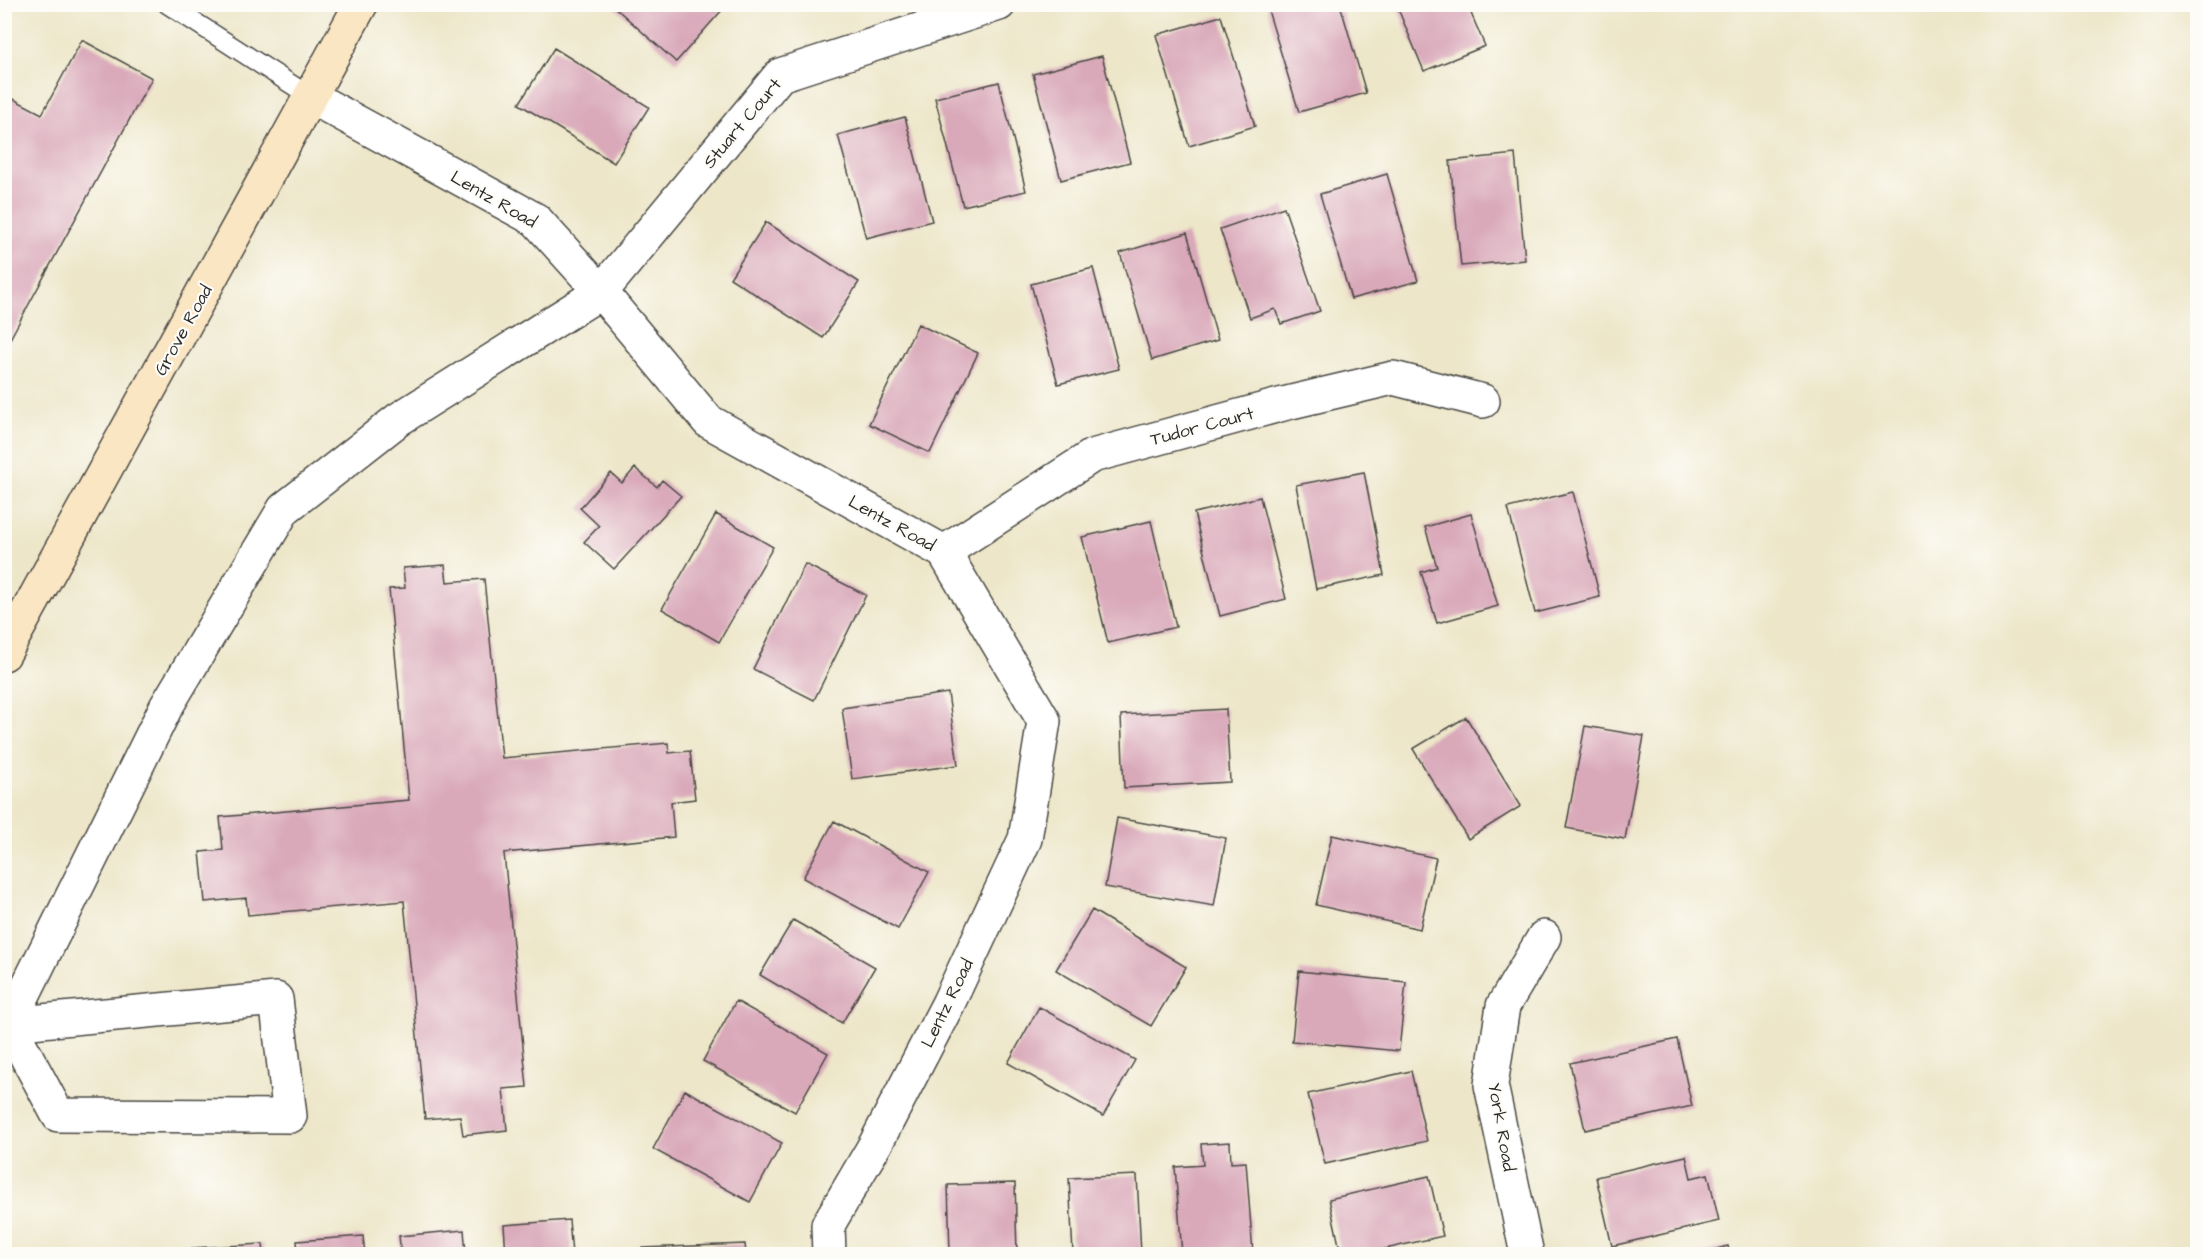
<svg xmlns="http://www.w3.org/2000/svg" width="2202" height="1259" viewBox="0 0 2202 1259" font-family="'Architects Daughter',sans-serif">
<style>
.building{fill:#d9a8b9}
.lines{fill:none;stroke-linecap:round;stroke-linejoin:round}
.lane-casing{stroke:#484743;stroke-width:21}
.street-casing{stroke:#484743;stroke-width:36}
.secondary-casing{stroke:#484743;stroke-width:36}
.lane{stroke:#fff;stroke-width:18}
.street{stroke:#fff;stroke-width:33}
.secondary{stroke:#fbe6c3;stroke-width:33}
.labels{text-anchor:middle;stroke-width:4.5;stroke-linejoin:round;paint-order:stroke}
.street-label{font-size:18px;fill:#2b2b2b;stroke:#fdfcf7}
</style>
<rect width="100%" height="100%" fill="#fdfcf7"/>
<filter id="ink" filterUnits="userSpaceOnUse"><feTurbulence type="fractalNoise" baseFrequency=".0167" numOctaves="2"/><feDisplacementMap in="SourceGraphic" scale="12" xChannelSelector="R" yChannelSelector="G"/><feConvolveMatrix kernelMatrix="1 2 1 2 8 2 1 2 1" color-interpolation-filters="sRGB"/></filter>
<filter id="wash" filterUnits="userSpaceOnUse"><feTurbulence type="fractalNoise" baseFrequency=".008" numOctaves="4" result="noise"/><feDisplacementMap in="SourceGraphic" scale="24" xChannelSelector="R" yChannelSelector="G"/><feGaussianBlur stdDeviation="1.35" result="paint"/><feColorMatrix in="noise" values="0 0 0 0 0 0 0 0 0 0 0 0 0 0 0 0 0 1.4 0 .05"/><feComposite in="paint" operator="in"/></filter>
<g filter="url(#wash)">
<rect width="100%" height="100%" fill="#ede6c9"/>
<g id="blocks">
<path class="building" d="M 611,4 L 718,4 L 723,9 L 676,62 Z
M 1274,4 L 1340,4 L 1366,93 L 1299,112 L 1267,7 Z
M 1396,4 L 1467,4 L 1485,46 L 1424,71 Z
M 1221,16 L 1255,126 L 1189,146 L 1156,35 Z
M 82,40 L 152,78 L 4,350 L 4,94 L 42,114 Z
M 554,48 L 649,107 L 614,163 L 519,104 Z
M 1102,56 L 1130,162 L 1061,180 L 1033,74 Z
M 999,82 L 1026,191 L 963,206 L 935,98 Z
M 905,117 L 932,221 L 866,238 L 838,135 Z
M 1515,154 L 1525,260 L 1461,266 L 1450,161 Z
M 1387,174 L 1418,281 L 1351,299 L 1320,194 Z
M 1284,207 L 1320,311 L 1281,324 L 1275,309 L 1250,318 L 1220,229 Z
M 766,222 L 859,282 L 823,338 L 730,278 Z
M 1187,233 L 1218,340 L 1152,360 L 1120,253 Z
M 1093,268 L 1119,369 L 1058,384 L 1031,284 Z
M 918,324 L 978,353 L 930,453 L 869,424 Z
M 635,468 L 657,487 L 662,480 L 681,496 L 614,569 L 584,542 L 599,526 L 580,508 L 611,473 L 622,483 Z
M 1364,472 L 1384,575 L 1316,589 L 1296,485 Z
M 1573,492 L 1600,597 L 1535,613 L 1508,508 Z
M 1260,497 L 1286,599 L 1220,616 L 1194,513 Z
M 716,514 L 773,547 L 719,642 L 662,609 Z
M 1471,514 L 1498,606 L 1437,623 L 1421,572 L 1437,567 L 1425,527 Z
M 1151,521 L 1176,627 L 1108,643 L 1082,537 Z
M 805,564 L 866,595 L 814,700 L 753,669 Z
M 445,565 L 447,582 L 484,579 L 502,758 L 668,743 L 669,753 L 690,751 L 695,799 L 671,802 L 674,837 L 504,853 L 527,1087 L 503,1089 L 507,1130 L 463,1135 L 460,1116 L 425,1119 L 404,901 L 248,915 L 246,898 L 205,902 L 200,852 L 223,850 L 220,817 L 409,800 L 389,589 L 405,588 L 403,568 Z
M 948,693 L 958,765 L 852,779 L 842,708 Z
M 1226,709 L 1230,782 L 1124,788 L 1121,715 Z
M 1466,717 L 1521,806 L 1468,839 L 1413,749 Z
M 1585,726 L 1644,736 L 1625,839 L 1566,828 Z
M 1117,818 L 1226,838 L 1214,906 L 1105,887 Z
M 834,821 L 929,872 L 898,929 L 803,878 Z
M 1332,835 L 1436,858 L 1420,929 L 1316,905 Z
M 1092,910 L 1186,967 L 1151,1026 L 1056,970 Z
M 793,920 L 875,967 L 842,1023 L 760,975 Z
M 1299,971 L 1406,982 L 1399,1051 L 1292,1041 Z
M 736,1001 L 828,1053 L 795,1112 L 703,1061 Z
M 1039,1007 L 1135,1060 L 1103,1116 L 1008,1063 Z
M 1677,1039 L 1692,1106 L 1585,1130 L 1570,1063 Z
M 1411,1071 L 1427,1141 L 1325,1164 L 1308,1094 Z
M 685,1090 L 782,1143 L 750,1202 L 653,1149 Z
M 1230,1142 L 1231,1163 L 1246,1162 L 1253,1254 L 1182,1254 L 1175,1167 L 1203,1165 L 1201,1144 Z
M 1686,1156 L 1691,1178 L 1708,1174 L 1719,1221 L 1612,1246 L 1596,1177 Z
M 1137,1175 L 1141,1254 L 1073,1254 L 1069,1178 Z
M 1429,1176 L 1443,1236 L 1363,1254 L 1341,1254 L 1329,1199 Z
M 1015,1183 L 1017,1254 L 950,1254 L 948,1185 Z
M 569,1220 L 572,1254 L 506,1254 L 504,1225 Z
M 464,1230 L 466,1254 L 401,1254 L 399,1236 Z
M 363,1236 L 365,1254 L 298,1254 L 297,1241 Z
M 263,1244 L 264,1254 L 192,1254 L 192,1248 Z
M 745,1244 L 746,1254 L 642,1254 L 642,1248 Z
M 1728,1246 L 1730,1254 L 1698,1254 Z"/>
</g>
</g>
<g filter="url(#ink)">
<use href="#blocks" fill-opacity="0" stroke="#484743" stroke-width="1.5"/>
<g class="lines">
<defs>
<path id="lane" d="M 167,4 L 311,97"/>
<path id="street" d="M 311,97 L 536,220 L 601,292 L 708,421 L 944,552 L 1044,721 L 1025,839 L 948,1004 L 876,1143 L 828,1225 L 829,1254
M 944,552 L 1092,456 L 1287,403 L 1393,378 L 1483,401
M 9,1024 L 276,999 L 290,1116 L 58,1115 L 9,1024 L 166,707 L 284,509 L 399,419 L 601,292 L 780,75 L 999,4
M 1527,1254 L 1491,1085 L 1503,1006 L 1544,937"/>
<path id="secondary" d="M 4,654 L 361,4"/>
</defs>
<use href="#lane" class="lane-casing"/>
<use href="#street" class="street-casing"/>
<use href="#secondary" class="secondary-casing"/>
<use href="#lane" class="lane"/>
<use href="#street" class="street"/>
<use href="#secondary" class="secondary"/>
</g>
</g>
<g class="labels">
<g class="street-label">
<text transform="translate(742 123) rotate(-50)" y="6">Stuart Court</text>
<text transform="translate(494 199) rotate(30)" y="6">Lentz Road</text>
<text transform="translate(183 330) rotate(-61)" y="6">Grove Road</text>
<text transform="translate(1202 426) rotate(-15)" y="6">Tudor Court</text>
<text transform="translate(892 523) rotate(29)" y="6">Lentz Road</text>
<text transform="translate(947 1003) rotate(-64)" y="6">Lentz Road</text>
<text transform="translate(1502 1127) rotate(80)" y="6">York Road</text>
</g>
</g>
<rect width="2202" height="1259" fill="none" stroke="#fdfcf7" stroke-width="24"/>
</svg>
